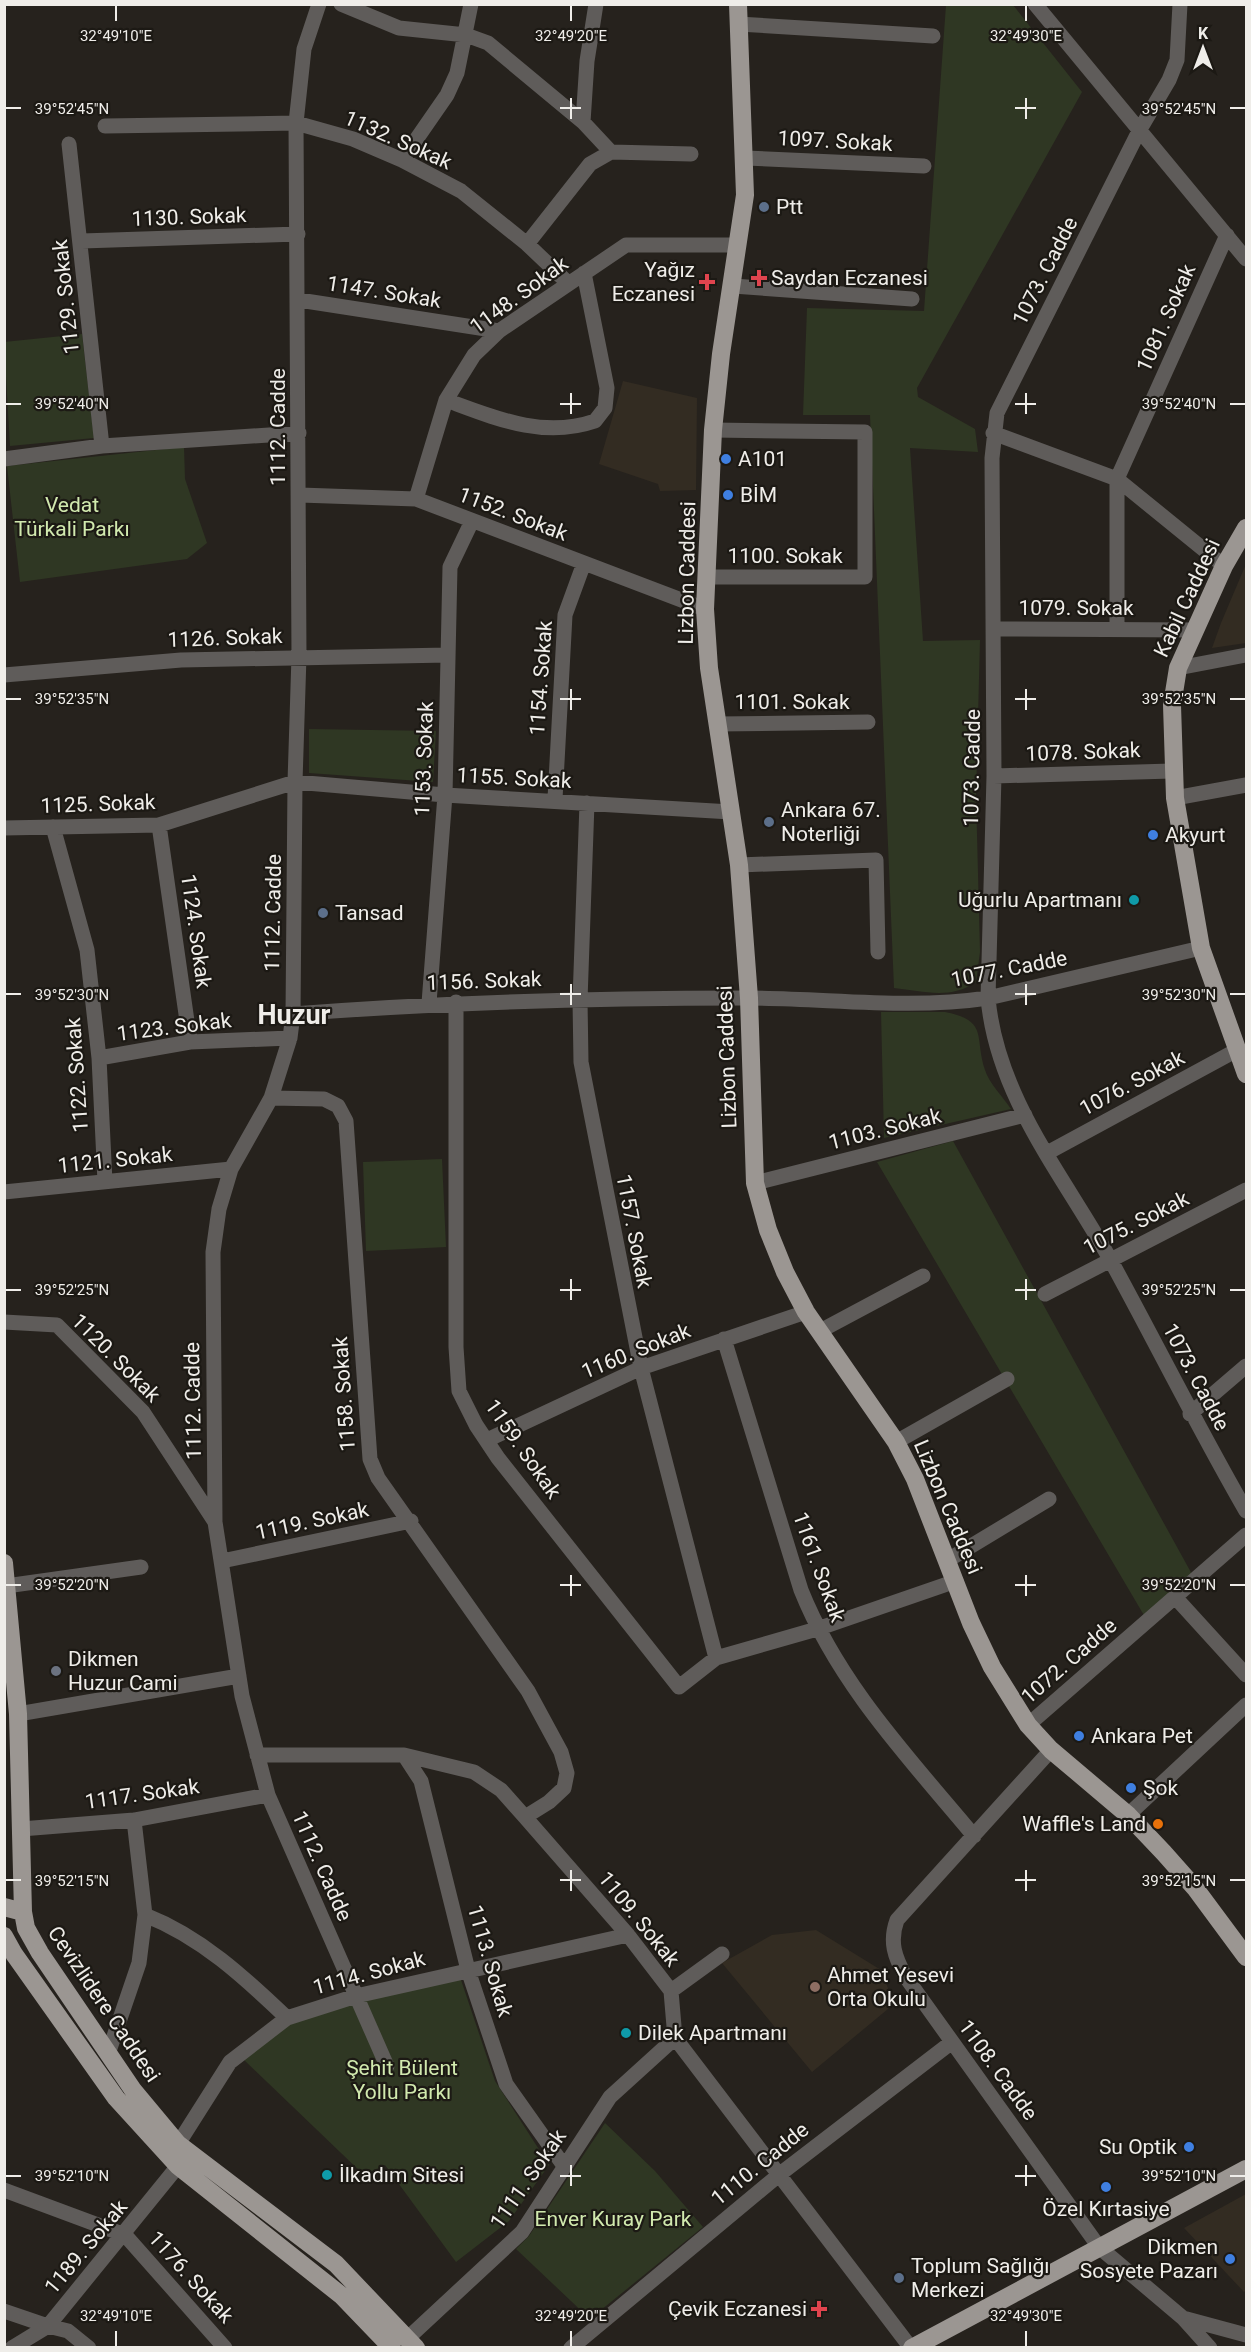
<svg xmlns="http://www.w3.org/2000/svg" width="1251" height="2352" viewBox="0 0 1251 2352" font-family="Roboto,sans-serif">
<style>
.built{fill:#332c22}
.green{fill:#2f3723}
.lines{fill:none;stroke-linecap:round;stroke-linejoin:round}
.minor{stroke:#5f5c5a;stroke-width:15}
.major{stroke:#9b9692;stroke-width:18}
.ticks{fill:none;stroke:#efede9;stroke-width:2}
.service-dot{fill:#5c6f8a;stroke:#1c1914;stroke-width:2}
.health-dot{fill:#e0444e;stroke:#1c1914;stroke-width:2}
.shop-dot{fill:#3f7fe0;stroke:#1c1914;stroke-width:2}
.culture-dot{fill:#0f9aa8;stroke:#1c1914;stroke-width:2}
.worship-dot{fill:#6b7280;stroke:#1c1914;stroke-width:2}
.food-dot{fill:#e8710a;stroke:#1c1914;stroke-width:2}
.education-dot{fill:#8d6e63;stroke:#1c1914;stroke-width:2}
.labels{text-anchor:middle;stroke-width:4.5;stroke-linejoin:round;paint-order:stroke}
.street-label{font-size:21px;fill:#efede9;stroke:#1c1914}
.poi-label{font-size:21px;fill:#efede9;stroke:#1c1914;text-anchor:start}
.park-label{font-size:21px;fill:#d1e9ae;stroke:#1c1914}
.district-label{font-size:27px;font-weight:bold;fill:#efede9;stroke:#1c1914}
.ticks-label{font-size:15px;text-anchor:middle;fill:#efede9;stroke:#1c1914;stroke-width:4.5;stroke-linejoin:round;paint-order:stroke}
</style>
<rect width="100%" height="100%" fill="#26221d"/>
<path class="built" d="M 623,381 L 697,398 L 696,490 L 660,491 L 658,484 L 599,464 Z
M 1246,564 L 1246,643 L 1212,648 L 1221,623 Z
M 816,1930 L 881,1970 L 894,2004 L 812,2072 L 722,1963 L 772,1935 Z
M 1246,2194 L 1246,2290 L 1244,2292 L 1184,2228 Z"/>
<path class="green" d="M 946,5 L 1013,5 L 1082,92 L 917,388 L 918,397 L 975,429 L 978,452 L 910,448 L 923,641 L 980,640 L 976,795 L 980,952 L 976,982 C 950,1000 923,991 894,988 L 870,415 L 803,415 L 807,308 L 924,311 Z
M 82,334 L 94,438 L 10,446 L 4,342 Z
M 184,447 L 185,479 L 207,543 L 187,559 L 20,582 L 7,466 Z
M 309,729 L 436,731 L 433,782 L 309,773 Z
M 945,1012 C 989,1021 974,1036 985,1070 C 989,1083 1003,1097 1011,1109 L 884,1138 L 881,1012 Z
M 953,1141 L 1193,1576 L 1145,1617 L 877,1162 Z
M 442,1159 L 446,1247 L 366,1251 L 363,1162 Z
M 460,1977 L 495,2081 L 549,2165 L 509,2221 L 456,2262 L 385,2165 L 365,2176 L 243,2059 L 291,2023 L 368,1997 Z
M 605,2123 L 655,2171 L 703,2227 L 590,2319 L 516,2249 L 529,2236 Z"/>
<g class="lines">
<path class="minor" d="M 319,4 L 304,49 L 296,123 L 299,656 L 295,782 L 293,1014 L 290,1038 L 271,1098 L 231,1169 L 219,1209 L 213,1252 L 215,1522 L 242,1696 L 268,1795 L 387,2066
M 341,4 L 399,28 L 466,35 L 488,43 L 583,122 L 611,152
M 1035,4 L 1246,259
M 1180,4 L 1177,60 L 1169,80 L 1139,131 L 997,413 L 992,458 L 994,776 L 988,998 C 997,1097 1063,1175 1110,1259 C 1156,1343 1198,1428 1246,1511
M 738,24 L 933,36
M 583,122 L 587,61 L 596,4
M 105,126 L 296,123 L 353,139 L 402,160 L 461,191 L 527,244 L 568,283
M 69,144 L 102,446
M 611,152 L 691,154
M 745,158 L 924,166
M 402,160 L 447,95 L 457,73 L 471,4
M 82,241 L 298,234
M 527,244 L 590,164 L 611,152
M 733,286 L 912,299
M 299,300 L 499,331
M 446,400 C 495,418 543,439 595,421 L 605,408 L 607,388 L 584,273
M 993,433 L 1117,479 L 1224,566
M 4,459 L 102,446 L 299,433
M 300,495 L 416,499 L 705,609
M 416,499 L 446,400 L 474,355 L 499,331 L 626,245 L 738,245
M 706,577 L 865,577 L 865,432 L 713,430
M 994,629 L 1194,630
M 1117,629 L 1117,479 L 1227,235
M 1178,668 L 1246,655
M 4,675 L 181,660 L 448,655
M 717,724 L 868,722
M 994,776 L 1172,771
M 1175,798 L 1246,785
M 555,799 L 565,615 L 584,563
M 587,803 L 580,1000 L 581,1062 L 641,1368 L 716,1658
M 159,825 L 190,1042
M 53,827 L 87,950 L 99,1058 L 105,1182
M 4,828 L 159,825 L 295,782 L 445,795 L 731,812
M 739,865 L 876,860 L 878,952
M 456,1002 L 456,1347 L 459,1391 L 476,1425 L 498,1458 L 679,1687 L 716,1658 L 817,1629 L 956,1581
M 429,1003 L 445,795 L 450,567 L 472,521
M 293,1014 C 444,1002 595,998 747,998 C 828,998 908,1010 988,998 L 1201,948
M 99,1058 L 190,1042 L 290,1038
M 271,1098 L 324,1099 L 338,1106 L 346,1121 L 370,1459 L 378,1478 L 528,1691 L 561,1752 L 567,1773 L 564,1788 L 549,1802 L 525,1817
M 1047,1153 L 1237,1050
M 755,1183 L 1025,1115
M 4,1192 L 231,1169
M 1045,1294 L 1246,1190
M 4,1322 L 57,1325 L 143,1412 L 215,1522
M 820,1331 L 923,1276
M 724,1339 L 801,1590 C 839,1685 910,1759 974,1836
M 1190,1414 L 1246,1366
M 487,1440 L 641,1368 L 806,1312
M 896,1442 L 1007,1379
M 948,1560 L 1049,1499
M 222,1561 L 411,1521
M 6,1586 L 141,1567
M 1175,1597 L 1246,1675
M 18,1714 L 239,1676
M 1028,1725 L 1246,1535
M 1051,1750 L 897,1920 C 889,1942 895,1957 905,1976 L 1099,2247 L 1183,2318 L 1210,2348
M 257,1755 L 404,1755 L 474,1772 L 501,1790 L 525,1817 L 628,1935 L 671,1991 L 675,2038 L 911,2348
M 404,1755 L 421,1781 L 468,1970 L 506,2084 L 564,2166
M 1128,1815 L 1246,1705
M 21,1829 L 134,1820 L 268,1795
M 145,1915 C 201,1937 244,1977 287,2018
M 671,1991 L 722,1954
M 108,2054 L 139,1963 L 145,1915 L 134,1820
M 178,2144 L 230,2062 L 287,2018 L 356,1996 L 628,1935
M 4,2190 L 125,2235 L 225,2348
M 4,2311 L 48,2326 L 178,2166
M 1183,2318 L 1246,2335
M 408,2338 L 522,2232 L 610,2097 L 675,2038
M 12,2348 L 48,2326 L 68,2331 L 89,2348
M 571,2348 L 780,2174 L 952,2042"/>
<path class="major" d="M 738,4 L 745,195 L 721,354 L 713,430 L 705,609 L 709,668 L 739,865 L 749,998 L 755,1183 L 768,1230 L 785,1272 L 806,1312 L 896,1442 L 915,1479 L 971,1623 L 992,1667 L 1028,1725 L 1051,1750 L 1128,1815 L 1164,1853 L 1195,1888 L 1246,1957
M 1246,528 L 1224,566 L 1178,668 L 1172,705 L 1175,798 L 1201,948 L 1246,1074
M 4,1563 L 18,1714 L 23,1912 L 26,1928 L 40,1953 L 133,2090 L 178,2144 L 336,2264 L 416,2348
M 4,1907 L 23,1912
M 4,1936 L 14,1954 L 116,2098 L 178,2166 L 342,2296 L 392,2348
M 912,2348 L 1246,2169"/>
</g>
<path class="ticks" d="M 116,6 L 116,21M 571,6 L 571,21M 1026,6 L 1026,21M 571,98 L 571,119M 1026,98 L 1026,119M 6,108 L 21,108M 560,108 L 581,108M 1015,108 L 1036,108M 1230,108 L 1245,108M 571,393 L 571,414M 1026,393 L 1026,414M 6,404 L 21,404M 560,404 L 581,404M 1015,404 L 1036,404M 1230,404 L 1245,404M 571,689 L 571,710M 1026,689 L 1026,710M 6,699 L 21,699M 560,699 L 581,699M 1015,699 L 1036,699M 1230,699 L 1245,699M 571,984 L 571,1005M 1026,984 L 1026,1005M 6,994 L 21,994M 560,994 L 581,994M 1015,994 L 1036,994M 1230,994 L 1245,994M 571,1279 L 571,1300M 1026,1279 L 1026,1300M 6,1290 L 21,1290M 560,1290 L 581,1290M 1015,1290 L 1036,1290M 1230,1290 L 1245,1290M 571,1575 L 571,1596M 1026,1575 L 1026,1596M 6,1585 L 21,1585M 560,1585 L 581,1585M 1015,1585 L 1036,1585M 1230,1585 L 1245,1585M 571,1870 L 571,1891M 1026,1870 L 1026,1891M 6,1880 L 21,1880M 560,1880 L 581,1880M 1015,1880 L 1036,1880M 1230,1880 L 1245,1880M 571,2165 L 571,2186M 1026,2165 L 1026,2186M 6,2176 L 21,2176M 560,2176 L 581,2176M 1015,2176 L 1036,2176M 1230,2176 L 1245,2176M 116,2331 L 116,2346M 571,2331 L 571,2346M 1026,2331 L 1026,2346"/>
<g class="service-dot">
<circle cx="764" cy="207" r="6"/>
<circle cx="769" cy="822" r="6"/>
<circle cx="323" cy="913" r="6"/>
<circle cx="899" cy="2278" r="6"/>
</g>
<g class="health-dot">
<path d="M756 269h6v6h6v6h-6v6h-6v-6h-6v-6h6z"/>
<path d="M704 273h6v6h6v6h-6v6h-6v-6h-6v-6h6z"/>
<path d="M816 2300h6v6h6v6h-6v6h-6v-6h-6v-6h6z"/>
</g>
<g class="shop-dot">
<circle cx="726" cy="459" r="6"/>
<circle cx="728" cy="495" r="6"/>
<circle cx="1153" cy="835" r="6"/>
<circle cx="1079" cy="1736" r="6"/>
<circle cx="1131" cy="1788" r="6"/>
<circle cx="1189" cy="2147" r="6"/>
<circle cx="1106" cy="2187" r="6"/>
<circle cx="1230" cy="2259" r="6"/>
</g>
<g class="culture-dot">
<circle cx="1134" cy="900" r="6"/>
<circle cx="626" cy="2033" r="6"/>
<circle cx="327" cy="2175" r="6"/>
</g>
<circle class="worship-dot" cx="56" cy="1671" r="6"/>
<circle class="food-dot" cx="1158" cy="1824" r="6"/>
<circle class="education-dot" cx="815" cy="1987" r="6"/>
<g class="labels">
<g class="street-label">
<text transform="translate(398 140) rotate(24)" y="7">1132. Sokak</text>
<text transform="translate(835 141) rotate(3)" y="7">1097. Sokak</text>
<text transform="translate(189 217) rotate(-2)" y="7">1130. Sokak</text>
<text transform="translate(1045 271) rotate(-63)" y="7">1073. Cadde</text>
<text transform="translate(384 292) rotate(9)" y="7">1147. Sokak</text>
<text transform="translate(519 295) rotate(-36)" y="7">1148. Sokak</text>
<text transform="translate(66 297) rotate(-96)" y="7">1129. Sokak</text>
<text transform="translate(1166 318) rotate(-66)" y="7">1081. Sokak</text>
<text transform="translate(278 427) rotate(-90)" y="7">1112. Cadde</text>
<text transform="translate(513 514) rotate(21)" y="7">1152. Sokak</text>
<text x="785" y="563">1100. Sokak</text>
<text transform="translate(687 573) rotate(-89)" y="7">Lizbon Caddesi</text>
<text transform="translate(1187 598) rotate(-65)" y="7">Kabil Caddesi</text>
<text x="1076" y="615">1079. Sokak</text>
<text transform="translate(225 638) rotate(-2)" y="7">1126. Sokak</text>
<text transform="translate(541 678) rotate(-86)" y="7">1154. Sokak</text>
<text x="792" y="709">1101. Sokak</text>
<text transform="translate(1083 752) rotate(-2)" y="7">1078. Sokak</text>
<text transform="translate(424 759) rotate(-88)" y="7">1153. Sokak</text>
<text transform="translate(972 768) rotate(-89)" y="7">1073. Cadde</text>
<text transform="translate(514 778) rotate(3)" y="7">1155. Sokak</text>
<text transform="translate(98 804) rotate(-2)" y="7">1125. Sokak</text>
<text transform="translate(273 913) rotate(-89)" y="7">1112. Cadde</text>
<text transform="translate(196 931) rotate(82)" y="7">1124. Sokak</text>
<text transform="translate(1009 969) rotate(-11)" y="7">1077. Cadde</text>
<text transform="translate(484 981) rotate(-2)" y="7">1156. Sokak</text>
<text transform="translate(174 1027) rotate(-7)" y="7">1123. Sokak</text>
<text transform="translate(727 1057) rotate(-92)" y="7">Lizbon Caddesi</text>
<text transform="translate(77 1075) rotate(-94)" y="7">1122. Sokak</text>
<text transform="translate(1132 1083) rotate(-28)" y="7">1076. Sokak</text>
<text transform="translate(885 1129) rotate(-14)" y="7">1103. Sokak</text>
<text transform="translate(115 1160) rotate(-6)" y="7">1121. Sokak</text>
<text transform="translate(1136 1223) rotate(-27)" y="7">1075. Sokak</text>
<text transform="translate(634 1231) rotate(79)" y="7">1157. Sokak</text>
<text transform="translate(636 1351) rotate(-22)" y="7">1160. Sokak</text>
<text transform="translate(116 1358) rotate(45)" y="7">1120. Sokak</text>
<text transform="translate(1196 1377) rotate(62)" y="7">1073. Cadde</text>
<text transform="translate(344 1394) rotate(-94)" y="7">1158. Sokak</text>
<text transform="translate(193 1401) rotate(-91)" y="7">1112. Cadde</text>
<text transform="translate(523 1449) rotate(55)" y="7">1159. Sokak</text>
<text transform="translate(948 1507) rotate(67)" y="7">Lizbon Caddesi</text>
<text transform="translate(312 1521) rotate(-12)" y="7">1119. Sokak</text>
<text transform="translate(819 1567) rotate(70)" y="7">1161. Sokak</text>
<text transform="translate(1069 1661) rotate(-41)" y="7">1072. Cadde</text>
<text transform="translate(142 1794) rotate(-8)" y="7">1117. Sokak</text>
<text transform="translate(322 1866) rotate(66)" y="7">1112. Cadde</text>
<text transform="translate(639 1919) rotate(51)" y="7">1109. Sokak</text>
<text transform="translate(490 1961) rotate(74)" y="7">1113. Sokak</text>
<text transform="translate(369 1973) rotate(-15)" y="7">1114. Sokak</text>
<text transform="translate(104 2004) rotate(56)" y="7">Cevizlidere Caddesi</text>
<text transform="translate(998 2070) rotate(54)" y="7">1108. Cadde</text>
<text transform="translate(760 2164) rotate(-39)" y="7">1110. Cadde</text>
<text transform="translate(528 2179) rotate(-55)" y="7">1111. Sokak</text>
<text transform="translate(86 2247) rotate(-50)" y="7">1189. Sokak</text>
<text transform="translate(191 2277) rotate(48)" y="7">1176. Sokak</text>
</g>
<g class="poi-label">
<text x="776" y="214">Ptt</text>
<text x="695" y="277" text-anchor="end">Yağız<tspan x="695" dy="24">Eczanesi</tspan></text>
<text x="771" y="285">Saydan Eczanesi</text>
<text x="738" y="466">A101</text>
<text x="740" y="502">BİM</text>
<text x="781" y="817">Ankara 67.<tspan x="781" dy="24">Noterliği</tspan></text>
<text x="1165" y="842">Akyurt</text>
<text x="1122" y="907" text-anchor="end">Uğurlu Apartmanı</text>
<text x="335" y="920">Tansad</text>
<text x="68" y="1666">Dikmen<tspan x="68" dy="24">Huzur Cami</tspan></text>
<text x="1091" y="1743">Ankara Pet</text>
<text x="1143" y="1795">Şok</text>
<text x="1146" y="1831" text-anchor="end">Waffle's Land</text>
<text x="827" y="1982">Ahmet Yesevi<tspan x="827" dy="24">Orta Okulu</tspan></text>
<text x="638" y="2040">Dilek Apartmanı</text>
<text x="1177" y="2154" text-anchor="end">Su Optik</text>
<text x="339" y="2182">İlkadım Sitesi</text>
<text x="1106" y="2216" text-anchor="middle">Özel Kırtasiye</text>
<text x="1218" y="2254" text-anchor="end">Dikmen<tspan x="1218" dy="24">Sosyete Pazarı</tspan></text>
<text x="911" y="2273">Toplum Sağlığı<tspan x="911" dy="24">Merkezi</tspan></text>
<text x="807" y="2316" text-anchor="end">Çevik Eczanesi</text>
</g>
<g class="park-label">
<text x="72" y="512">Vedat<tspan x="72" dy="24">Türkali Parkı</tspan></text>
<text x="402" y="2075">Şehit Bülent<tspan x="402" dy="24">Yollu Parkı</tspan></text>
<text x="613" y="2226">Enver Kuray Park</text>
</g>
<g class="district-label">
<text x="294" y="1024">Huzur</text>
</g>
</g>
<g class="ticks-label">
<text x="116" y="41">32°49'10"E</text>
<text x="571" y="41">32°49'20"E</text>
<text x="1026" y="41">32°49'30"E</text>
<text x="72" y="114">39°52'45"N</text>
<text x="1179" y="114">39°52'45"N</text>
<text x="72" y="409">39°52'40"N</text>
<text x="1179" y="409">39°52'40"N</text>
<text x="72" y="704">39°52'35"N</text>
<text x="1179" y="704">39°52'35"N</text>
<text x="72" y="1000">39°52'30"N</text>
<text x="1179" y="1000">39°52'30"N</text>
<text x="72" y="1295">39°52'25"N</text>
<text x="1179" y="1295">39°52'25"N</text>
<text x="72" y="1590">39°52'20"N</text>
<text x="1179" y="1590">39°52'20"N</text>
<text x="72" y="1886">39°52'15"N</text>
<text x="1179" y="1886">39°52'15"N</text>
<text x="72" y="2181">39°52'10"N</text>
<text x="1179" y="2181">39°52'10"N</text>
<text x="116" y="2321">32°49'10"E</text>
<text x="571" y="2321">32°49'20"E</text>
<text x="1026" y="2321">32°49'30"E</text>
</g>
<rect width="1251" height="2352" fill="none" stroke="#efede9" stroke-width="12"/>
<g transform="translate(1203 48)" stroke="#1c1914" stroke-width="4.5" paint-order="stroke">
<path d="M0-4.5L10 22L0 15L-10 22Z" fill="#efede9"/>
<text y="-9" font-size="16" font-weight="bold" text-anchor="middle" fill="#efede9">K</text>
</g>
</svg>
